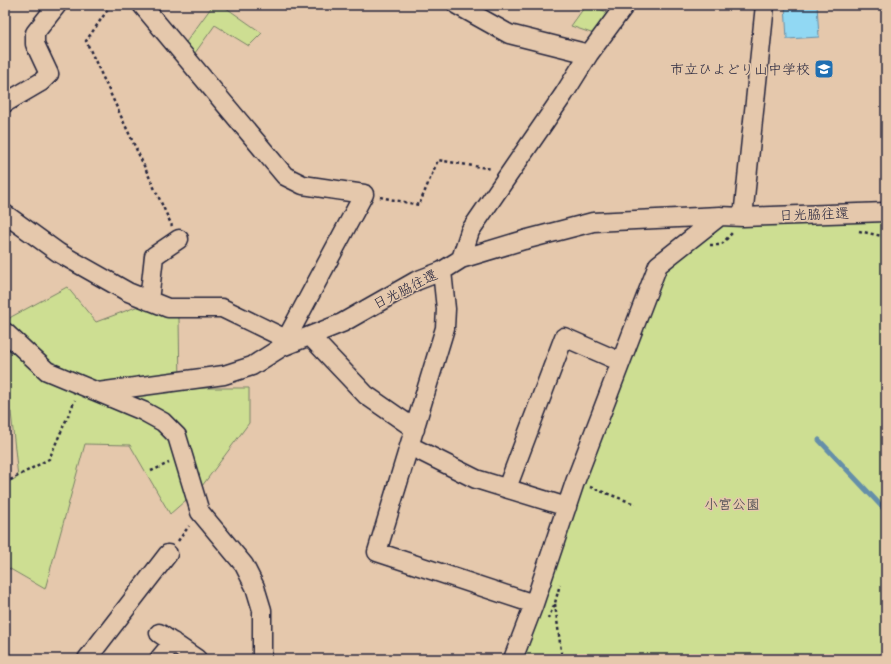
<svg xmlns="http://www.w3.org/2000/svg" width="891" height="664" viewBox="0 0 891 664" font-family="Sriracha,'Klee One',sans-serif">
<style>
.green{fill:#cdde92;stroke:#788066}
.water{fill:#91d8f3;stroke:#658fa9}
.lines{fill:none;stroke-linecap:round;stroke-linejoin:round}
.stream{stroke:#658fa9;stroke-width:5}
.minor-casing{stroke:#22223b;stroke-width:21}
.path{stroke:#22223b;stroke-width:2.5;stroke-dasharray:3 3;stroke-linecap:butt}
.minor{stroke:#e5c8ac;stroke-width:18}
.labels{text-anchor:middle;stroke-width:3;stroke-linejoin:round;paint-order:stroke}
.poi-label{font-size:14px;fill:#22223b;stroke:#e5c8ac;text-anchor:end}
.street-label{font-size:14px;fill:#22223b;stroke:#e5c8ac}
.park-label{font-size:14px;fill:#3c3e48;stroke:#e5c8ac}
</style>
<rect width="100%" height="100%" fill="#e5c8ac"/>
<filter id="ink" filterUnits="userSpaceOnUse"><feTurbulence type="fractalNoise" baseFrequency=".025" numOctaves="2"/><feDisplacementMap in="SourceGraphic" scale="8" xChannelSelector="R" yChannelSelector="G"/><feConvolveMatrix kernelMatrix="1 2 1 2 8 2 1 2 1" color-interpolation-filters="sRGB"/></filter>
<g filter="url(#ink)">
<path class="green" d="M 213,5 L 222,5 L 262,33 L 249,46 L 215,25 L 190,60 L 181,49 Z
M 586,5 L 590,5 L 609,13 L 594,34 L 571,26 Z
M 886,218 L 886,659 L 513,659 L 658,265 L 716,223 Z
M 67,287 L 96,322 L 144,304 L 179,318 L 180,388 L 249,388 L 249,423 L 202,486 L 170,514 L 130,445 L 85,444 L 45,589 L 5,566 L 5,484 L 18,477 L 11,412 L 5,408 L 5,324 L 11,317 Z"/>
<path class="water" d="M 785,5 L 817,5 L 819,37 L 787,39 Z"/>
<g class="lines">
<path class="stream" d="M 819,440 L 886,511"/>
<defs>
<path id="minor" d="M 142,5 L 285,176 L 303,185 L 364,194 L 282,347
M 457,5 L 509,34 L 589,54
M 5,103 L 41,82 L 49,74 L 35,44 L 35,33 L 57,5
M 5,214 L 59,253 L 128,292 L 168,308 L 222,308 L 286,339
M 743,217 L 765,5
M 461,259 L 470,231 L 564,94 L 589,54 L 625,5
M 442,271 L 446,309 L 445,328 L 377,552 L 534,604
M 149,301 L 154,256 L 179,239
M 5,332 L 47,371 L 143,411 L 163,422 L 177,436 L 200,512 L 244,565 L 255,587 L 262,610 L 262,659
M 310,336 L 366,395 L 415,429
M 98,392 L 224,375 L 252,366 L 282,347 L 342,323 L 416,281 L 442,271 L 461,259 L 524,240 L 593,222 L 720,216 L 743,217 L 886,212
M 410,446 L 476,479 L 567,507
M 507,488 L 564,337 L 621,362
M 159,633 L 197,659
M 87,659 L 168,554
M 159,659 L 173,642
M 513,659 L 534,604 L 575,482 L 658,265 L 720,216"/>
</defs>
<use href="#minor" class="minor-casing"/>
<path class="path" d="M 111,5 L 86,41 L 172,226
M 380,197 L 419,205 L 438,160 L 492,169
M 859,231 L 886,237
M 710,245 L 721,245 L 732,233
M 151,471 L 169,463
M 5,483 L 49,459 L 75,400
M 590,487 L 635,504
M 178,541 L 189,526
M 555,604 L 562,659
M 548,619 L 555,603 L 560,584"/>
<use href="#minor" class="minor"/>
</g>
</g>
<defs>
<symbol id="school-square" viewBox="-11 -11 22 22"><rect x="-9" y="-9" width="18" height="18" rx="4" fill="#1f6fb2" stroke="#e5c8ac"/><path d="M0-5L7-2L0 1L-7-2ZM-4 1L0 2.5L4 1V4Q0 6-4 4Z" fill="#fff"/></symbol>
</defs>
<g fill-rule="evenodd">
<use href="#school-square" x="813" y="58" width="22" height="22"/>
</g>
<g class="labels">
<g class="poi-label">
<text x="810" y="74">市立ひよどり山中学校</text>
</g>
<g class="street-label">
<text transform="translate(814 214) rotate(-2)" y="5">日光脇往還</text>
<text transform="translate(405 289) rotate(-27)" y="5">日光脇往還</text>
</g>
<g class="park-label">
<text x="732" y="509">小宮公園</text>
</g>
</g>
<rect width="891" height="664" fill="none" stroke="#e5c8ac" stroke-width="20"/>
<rect x="10" y="10" width="871" height="644" fill="none" stroke="#22223b" stroke-width="1.5" filter="url(#ink)"/>
</svg>
